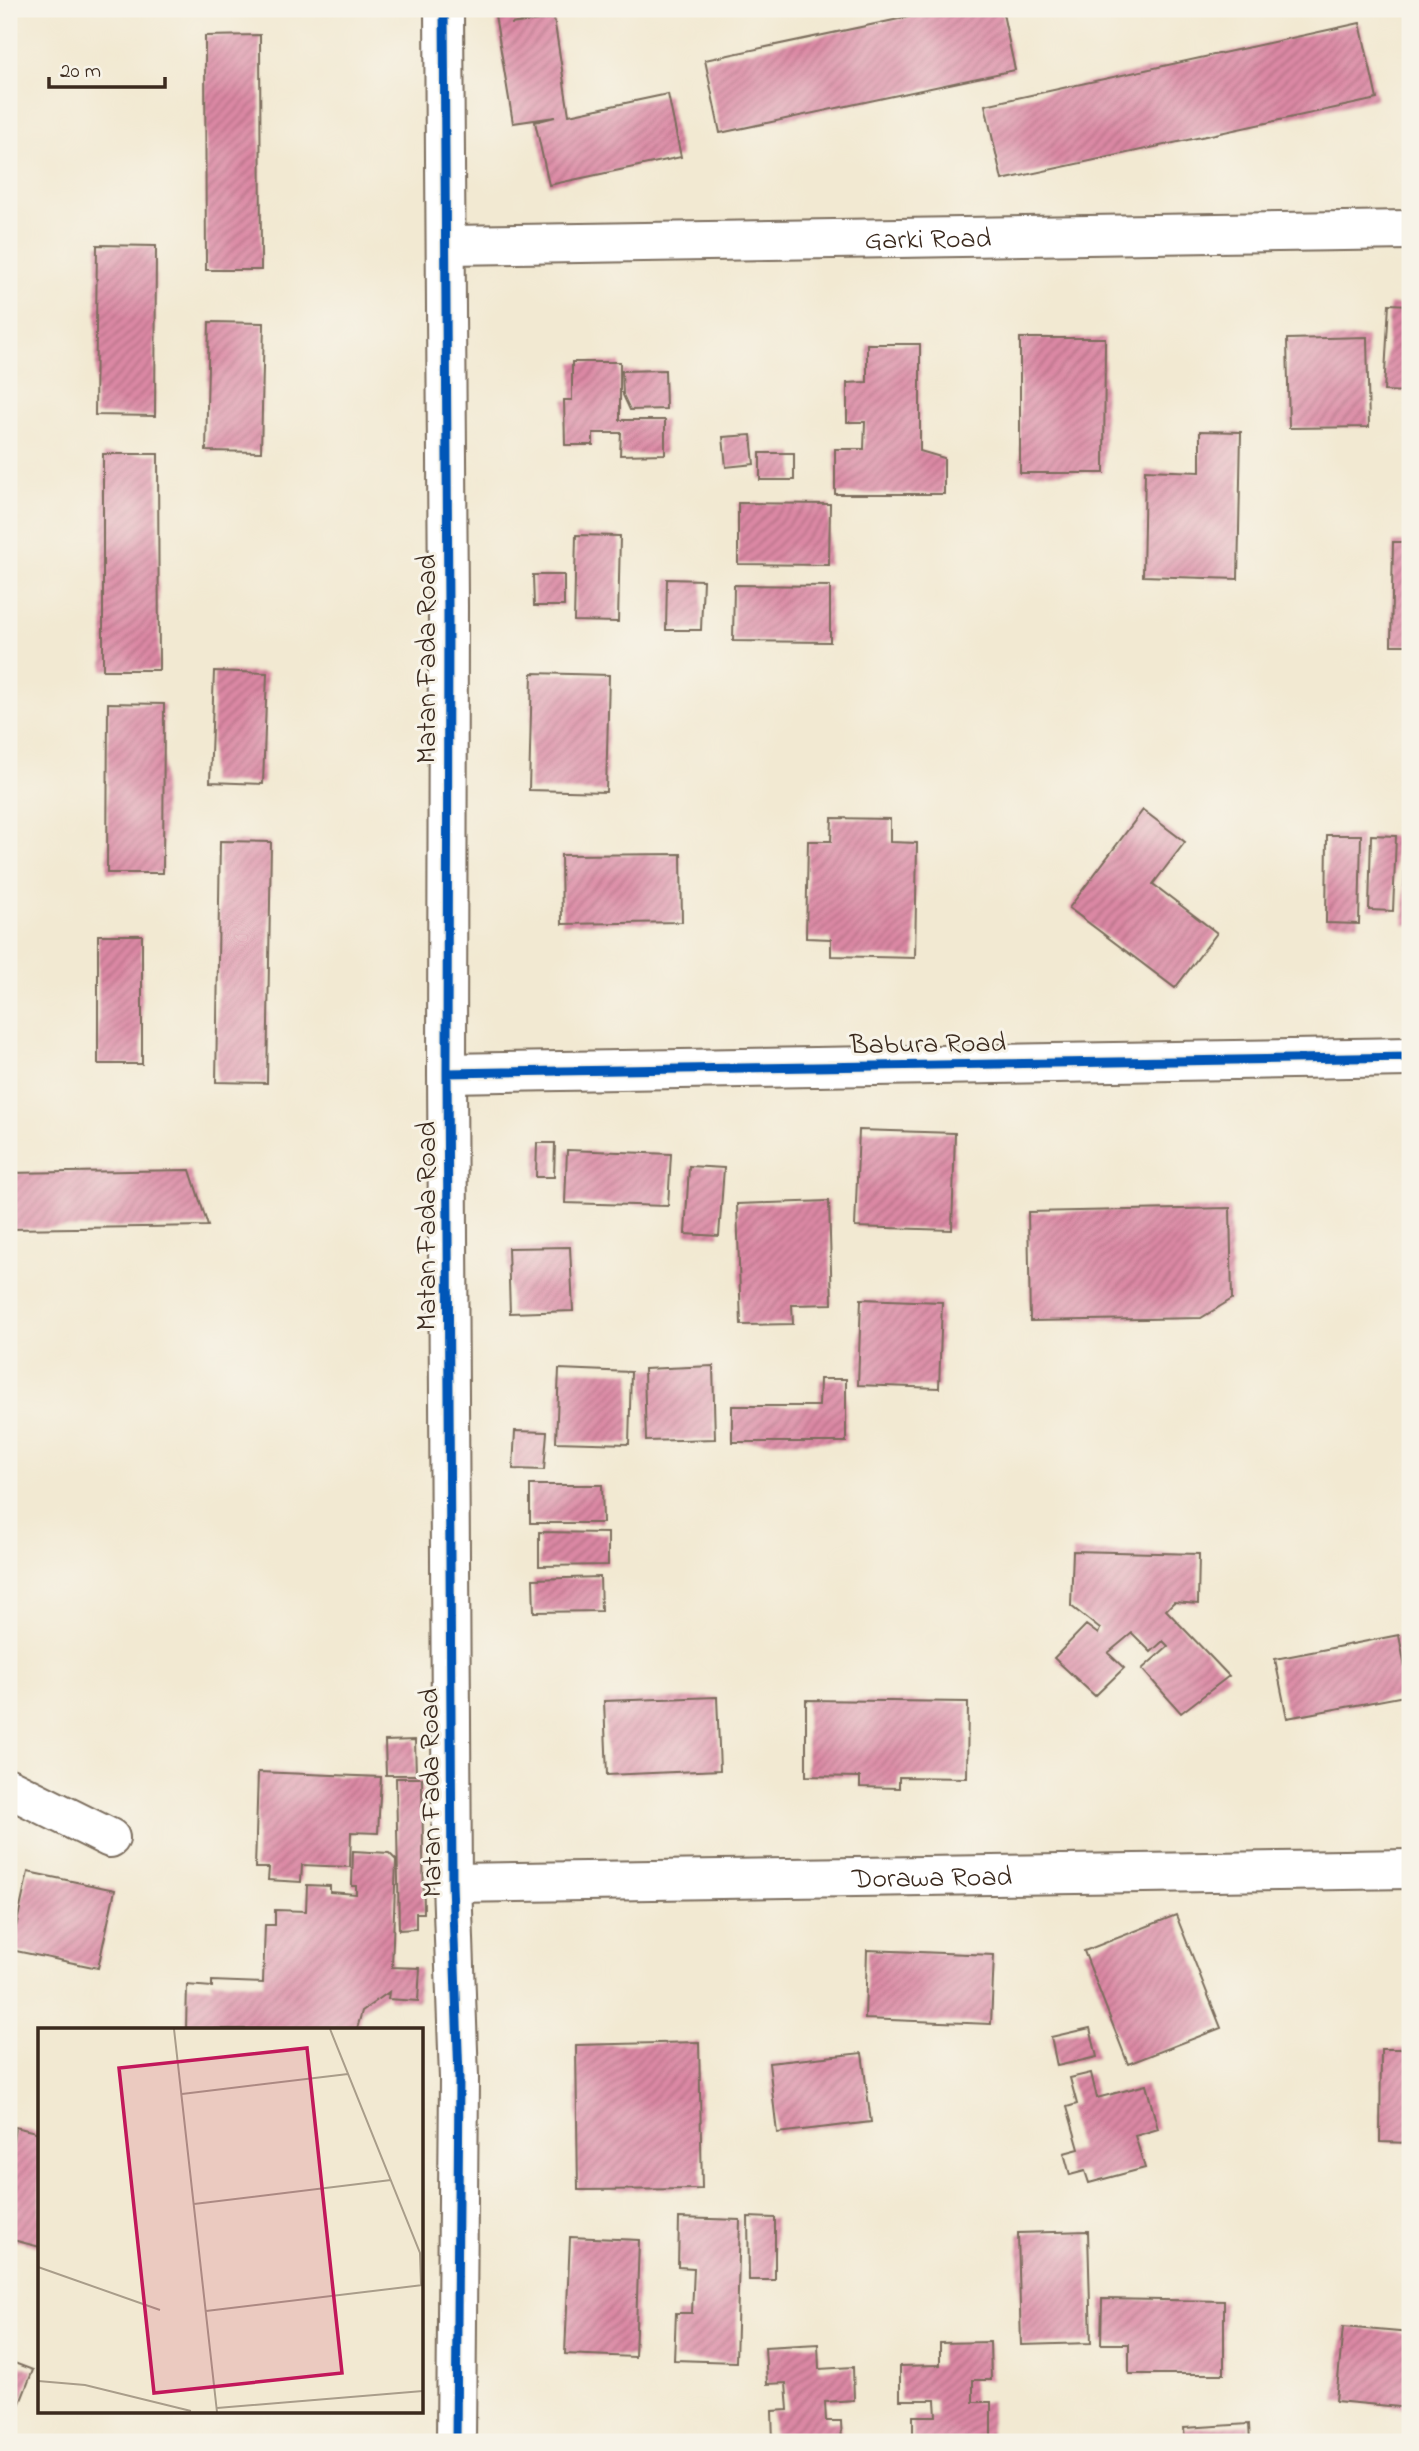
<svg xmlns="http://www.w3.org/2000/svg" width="1419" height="2451" viewBox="0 0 1419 2451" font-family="'Indie Flower',sans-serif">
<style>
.building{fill:url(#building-hatch)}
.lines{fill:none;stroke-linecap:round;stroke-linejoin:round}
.minor-casing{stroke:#7b6d5d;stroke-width:42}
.minor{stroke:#fff;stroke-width:38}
.cycleway-casing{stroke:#f7f3e8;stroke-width:13}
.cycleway{stroke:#0057b8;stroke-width:9}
.labels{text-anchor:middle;stroke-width:6;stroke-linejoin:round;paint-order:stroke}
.street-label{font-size:28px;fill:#3b2a1e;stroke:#f7f3e8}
.inset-road{fill:none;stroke:#a99d8a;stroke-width:2}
.view{fill:#c2185b;fill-opacity:0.15;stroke:#c2185b;stroke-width:3.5}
.inset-edge{fill:none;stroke:#3b2a1e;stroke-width:3.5}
</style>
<defs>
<pattern id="building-hatch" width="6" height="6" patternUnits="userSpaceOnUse" patternTransform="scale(1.75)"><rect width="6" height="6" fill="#db88a4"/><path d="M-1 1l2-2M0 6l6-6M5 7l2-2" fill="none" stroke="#b36f85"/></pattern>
</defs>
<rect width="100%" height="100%" fill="#f7f3e8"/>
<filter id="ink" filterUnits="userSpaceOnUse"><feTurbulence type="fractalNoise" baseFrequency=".0143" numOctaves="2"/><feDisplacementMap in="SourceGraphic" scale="14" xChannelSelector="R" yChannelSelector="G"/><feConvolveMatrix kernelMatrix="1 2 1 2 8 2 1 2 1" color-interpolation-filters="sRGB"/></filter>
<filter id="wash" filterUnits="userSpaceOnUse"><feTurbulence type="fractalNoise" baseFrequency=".00686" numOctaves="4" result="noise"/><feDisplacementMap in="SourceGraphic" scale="28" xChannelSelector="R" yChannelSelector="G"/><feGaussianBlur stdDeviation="1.57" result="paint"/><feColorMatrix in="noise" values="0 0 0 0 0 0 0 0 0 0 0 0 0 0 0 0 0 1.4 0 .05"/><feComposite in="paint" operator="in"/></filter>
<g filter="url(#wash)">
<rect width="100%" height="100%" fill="#f2e9d2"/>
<g id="blocks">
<path class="building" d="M 494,9 L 558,9 L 559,14 L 511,24 L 554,18 L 569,115 L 668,94 L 681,157 L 549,185 L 535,122 L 555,117 L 513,123 Z
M 946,9 L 1002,9 L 1015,70 L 720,133 L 705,60 Z
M 1360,23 L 1377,99 L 1002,180 L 985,105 Z
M 260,35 L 261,270 L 206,270 L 205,36 Z
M 97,245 L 156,246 L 155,416 L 95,415 Z
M 1389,304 L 1410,305 L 1410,392 L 1384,391 Z
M 209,322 L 264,323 L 261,452 L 206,451 Z
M 1367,337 L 1369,427 L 1289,428 L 1287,339 Z
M 1020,338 L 1105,338 L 1104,473 L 1020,473 Z
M 867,344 L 920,344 L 920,451 L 944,458 L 944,494 L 835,494 L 835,449 L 864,449 L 865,422 L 847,422 L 847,383 L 867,382 Z
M 572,362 L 620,362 L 620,420 L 665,420 L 665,454 L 620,455 L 621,433 L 593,433 L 593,445 L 565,445 L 564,400 L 572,400 Z
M 665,370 L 666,409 L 630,410 L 623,395 L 622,371 Z
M 1200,431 L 1241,432 L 1238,579 L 1143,576 L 1145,470 L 1200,472 Z
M 751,435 L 754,464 L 726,467 L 723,437 Z
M 760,453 L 794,453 L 794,480 L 760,480 Z
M 103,454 L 158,454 L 159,670 L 103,670 Z
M 738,503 L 830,504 L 829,565 L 738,564 Z
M 576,535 L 620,536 L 618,622 L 574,621 Z
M 1393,542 L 1410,542 L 1410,645 L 1391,645 Z
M 533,575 L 564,575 L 564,606 L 534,606 Z
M 667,579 L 703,580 L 701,630 L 666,630 Z
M 734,585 L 830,586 L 830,642 L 733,641 Z
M 214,671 L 267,673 L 263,784 L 210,782 Z
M 532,673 L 609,675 L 606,792 L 529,790 Z
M 108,703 L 164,704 L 163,873 L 107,873 Z
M 1143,810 L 1185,842 L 1153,884 L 1217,933 L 1175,988 L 1069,908 Z
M 832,818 L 890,819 L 890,842 L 917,843 L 915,958 L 831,956 L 831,939 L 806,938 L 808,841 L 831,841 Z
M 1327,835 L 1361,835 L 1359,924 L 1326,923 Z
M 1371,835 L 1396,836 L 1393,911 L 1369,910 Z
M 220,841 L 271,842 L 267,1083 L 216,1082 Z
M 1405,846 L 1410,846 L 1410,925 L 1404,925 Z
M 681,854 L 682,922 L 562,924 L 561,855 Z
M 98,935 L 142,935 L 142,1064 L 98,1064 Z
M 859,1130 L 955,1133 L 952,1230 L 855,1227 Z
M 537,1143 L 555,1143 L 554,1177 L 536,1177 Z
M 567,1150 L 671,1154 L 668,1206 L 565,1203 Z
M 689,1166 L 724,1168 L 719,1236 L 685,1234 Z
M 190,1170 L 208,1226 L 9,1229 L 9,1173 Z
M 829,1201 L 832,1304 L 792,1305 L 793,1324 L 741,1325 L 737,1204 Z
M 1230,1208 L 1232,1299 L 1201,1318 L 1030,1321 L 1028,1212 Z
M 570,1247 L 573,1311 L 510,1313 L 508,1248 Z
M 861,1299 L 942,1302 L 939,1388 L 858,1385 Z
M 713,1366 L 715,1439 L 646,1441 L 644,1369 Z
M 559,1369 L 631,1372 L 629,1444 L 556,1442 Z
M 820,1379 L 846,1379 L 846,1442 L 732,1442 L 732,1406 L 819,1406 Z
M 515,1431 L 547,1432 L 544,1470 L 513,1469 Z
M 530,1485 L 602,1485 L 603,1523 L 530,1523 Z
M 539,1532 L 608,1533 L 608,1565 L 539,1566 Z
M 1073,1551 L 1199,1554 L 1198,1604 L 1174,1602 L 1166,1610 L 1229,1676 L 1181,1713 L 1142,1669 L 1168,1646 L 1163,1641 L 1151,1652 L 1132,1633 L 1108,1653 L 1124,1668 L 1095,1696 L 1054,1658 L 1086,1625 L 1098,1634 L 1100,1629 L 1071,1606 Z
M 600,1577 L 601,1611 L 534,1612 L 533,1579 Z
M 1399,1635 L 1410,1695 L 1287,1718 L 1275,1659 Z
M 717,1697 L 720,1770 L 607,1775 L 604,1701 Z
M 806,1700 L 968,1702 L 967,1778 L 899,1777 L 899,1788 L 860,1787 L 860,1777 L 806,1776 Z
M 415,1740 L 416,1775 L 386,1775 L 385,1741 Z
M 258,1772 L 381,1777 L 378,1833 L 351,1832 L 350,1867 L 302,1865 L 301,1882 L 268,1880 L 269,1868 L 255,1868 Z
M 396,1778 L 422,1778 L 424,1913 L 416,1913 L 416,1929 L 399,1930 Z
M 353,1851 L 389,1853 L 396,1860 L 392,1967 L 420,1968 L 418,2001 L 388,1999 L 389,1992 L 362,2011 L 357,2029 L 186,2029 L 187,1985 L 212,1987 L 212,1981 L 263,1983 L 265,1925 L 275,1925 L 275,1910 L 306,1911 L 307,1885 L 330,1886 L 330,1892 L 356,1894 L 356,1886 L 352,1886 Z
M 28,1872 L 115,1890 L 98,1968 L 11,1950 Z
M 1176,1915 L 1221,2028 L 1128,2064 L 1084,1951 Z
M 867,1950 L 994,1955 L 991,2024 L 865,2019 Z
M 1090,2028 L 1097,2057 L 1057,2066 L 1051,2037 Z
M 699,2042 L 702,2189 L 578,2190 L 576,2045 Z
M 1381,2049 L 1410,2049 L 1410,2143 L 1380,2142 Z
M 862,2053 L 871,2122 L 777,2133 L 769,2063 Z
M 1091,2073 L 1097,2098 L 1146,2085 L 1158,2129 L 1135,2136 L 1145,2168 L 1089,2183 L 1085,2171 L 1070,2175 L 1064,2153 L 1079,2149 L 1067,2107 L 1077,2104 L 1070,2078 Z
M 15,2127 L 40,2133 L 40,2247 L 9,2239 L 9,2169 Z
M 748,2217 L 775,2218 L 775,2280 L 749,2280 Z
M 679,2218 L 740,2220 L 736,2362 L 674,2360 L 676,2313 L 692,2313 L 694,2268 L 678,2267 Z
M 1088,2231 L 1091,2343 L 1021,2345 L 1018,2233 Z
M 570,2237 L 639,2240 L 635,2357 L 565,2354 Z
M 1102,2299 L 1224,2301 L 1224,2374 L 1129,2374 L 1129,2344 L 1101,2344 Z
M 1343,2327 L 1410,2333 L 1410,2408 L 1336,2401 Z
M 990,2342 L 991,2380 L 973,2380 L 973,2402 L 991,2402 L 991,2442 L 913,2442 L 913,2416 L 936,2416 L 935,2400 L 900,2400 L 900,2366 L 940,2365 L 940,2343 Z
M 818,2344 L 819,2369 L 853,2367 L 854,2400 L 825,2402 L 826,2421 L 841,2421 L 842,2442 L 773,2442 L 772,2411 L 788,2410 L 786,2383 L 767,2384 L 765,2347 Z
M 9,2361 L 33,2370 L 9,2431 Z
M 1249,2424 L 1250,2442 L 1185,2442 L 1184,2428 Z"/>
</g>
</g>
<g filter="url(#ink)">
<use href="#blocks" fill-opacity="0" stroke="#7b6d5d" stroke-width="2"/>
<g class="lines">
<defs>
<g id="minor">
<path d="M 444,9 L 448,606 L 447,1073 L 452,1883 L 459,2078 L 456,2442"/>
<path id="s1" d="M 447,245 L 1410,230"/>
<path d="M 447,1073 L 1410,1057"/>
<path d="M 9,1788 L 110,1838"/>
<path id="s2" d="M 452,1883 L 1410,1869"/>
</g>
</defs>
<use href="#minor" class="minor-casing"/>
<use href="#minor" class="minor"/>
<defs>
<path id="cycleway" d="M 444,9 L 448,606 L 447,1073 L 452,1883 L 459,2078 L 456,2442
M 447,1073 L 1410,1057"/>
</defs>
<use href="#cycleway" class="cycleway-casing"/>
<use href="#cycleway" class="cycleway"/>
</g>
</g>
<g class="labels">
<g class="street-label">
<text dy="10" stroke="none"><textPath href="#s1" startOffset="481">Garki Road</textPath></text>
<text transform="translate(425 659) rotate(-90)" y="10">Matan Fada Road</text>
<text transform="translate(928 1042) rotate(-1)" y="10">Babura Road</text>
<text transform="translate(425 1226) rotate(-90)" y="10">Matan Fada Road</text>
<text transform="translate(429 1793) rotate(-91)" y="10">Matan Fada Road</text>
<text dy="10" stroke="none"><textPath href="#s2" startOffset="480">Dorawa Road</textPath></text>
</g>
</g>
<g transform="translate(38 2028)">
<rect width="385" height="385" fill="#f2e9d2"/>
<path class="inset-road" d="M 136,1 L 179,384M 292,1 L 382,225 L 383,257M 144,66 L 310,46M 156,176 L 353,152M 0,239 L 122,282M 168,283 L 385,257M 0,353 L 47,357 L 153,383M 179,380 L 385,363"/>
<path class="view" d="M 269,20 L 304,345 L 116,365 L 81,40 Z"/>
<rect width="385" height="385" class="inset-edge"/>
</g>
<rect width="1419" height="2451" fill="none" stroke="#f7f3e8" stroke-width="35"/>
<path d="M49 77v10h116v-10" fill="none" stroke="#3b2a1e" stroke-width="3.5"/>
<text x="60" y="77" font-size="21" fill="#3b2a1e" stroke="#f7f3e8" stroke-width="5" paint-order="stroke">20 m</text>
</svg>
